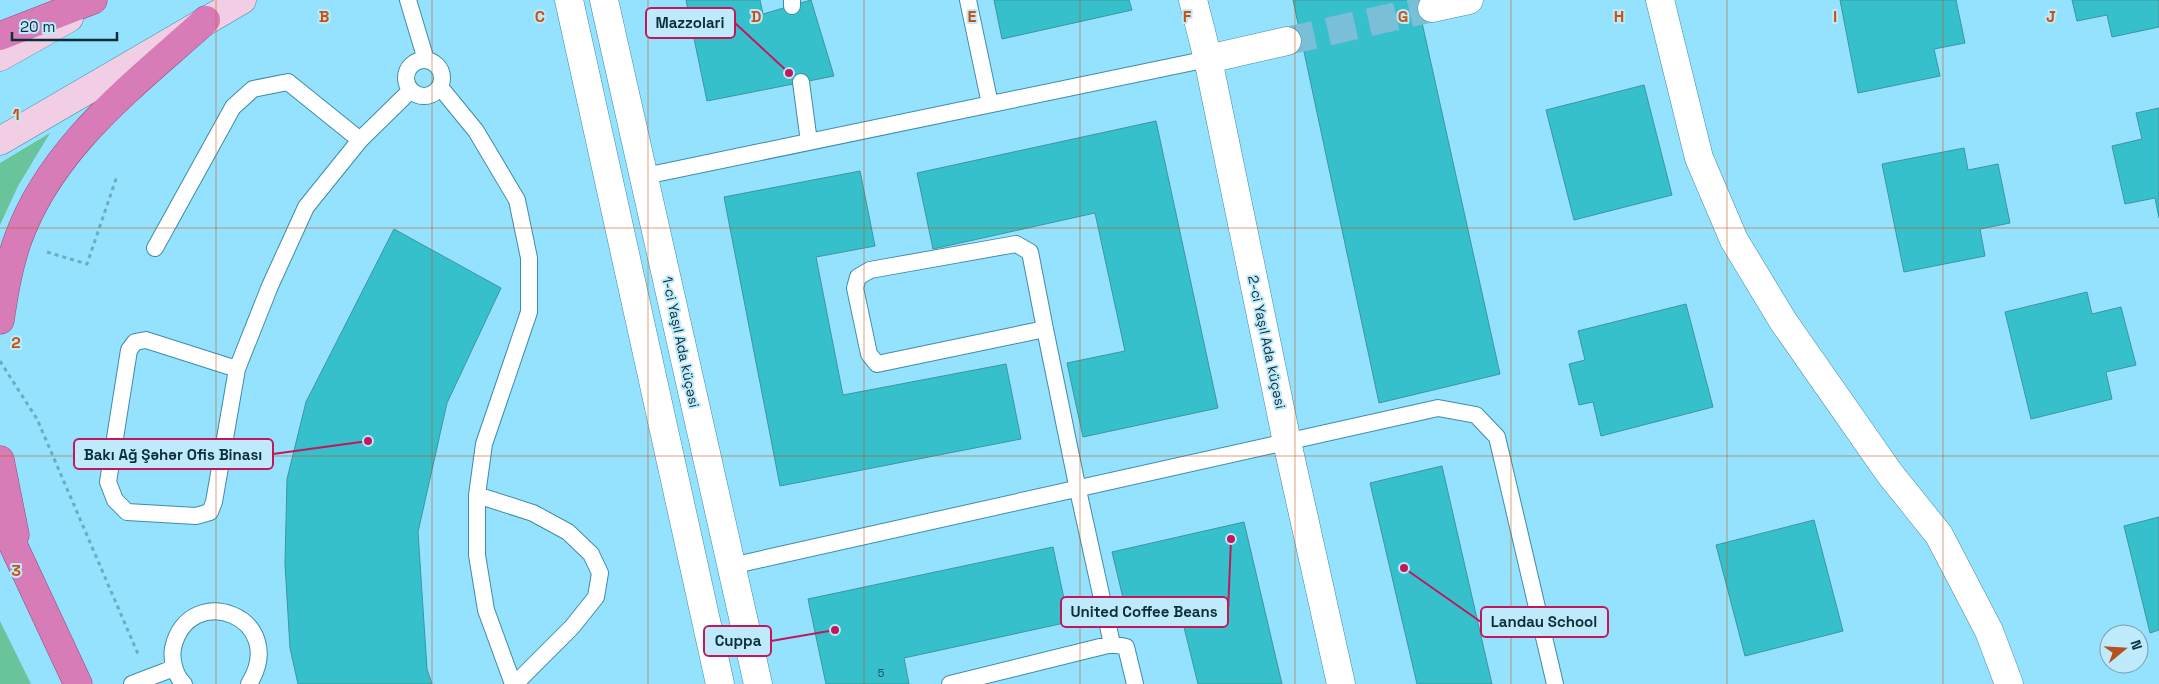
<svg xmlns="http://www.w3.org/2000/svg" width="2159" height="684" viewBox="0 0 2159 684" font-family="'Space Grotesk',sans-serif">
<style>
.green{fill:#69c39b}
.building{fill:#36c0cc;stroke:#3c969e}
.lines{fill:none;stroke-linecap:round;stroke-linejoin:round}
.minor-tunnel{stroke:#7abed7;stroke-width:28;stroke-dasharray:28 14;stroke-linecap:butt}
.service-casing{stroke:#3f8ca7;stroke-width:18}
.minor-casing{stroke:#3f8ca7;stroke-width:29}
.secondary-casing{stroke:#3f8ca7;stroke-width:29}
.trunk-casing{stroke:#8b4b80;stroke-width:29}
.path{stroke:#6cacc3;stroke-width:3;stroke-dasharray:4 4;stroke-linecap:butt}
.service{stroke:#fff;stroke-width:16}
.minor{stroke:#fff;stroke-width:28}
.secondary{stroke:#f1cee4;stroke-width:28}
.trunk{stroke:#d87cb8;stroke-width:28}
.grid{fill:none;stroke:#c75313;stroke-width:1;stroke-opacity:0.55}
.labels{text-anchor:middle;stroke-width:4;stroke-linejoin:round;paint-order:stroke}
.number-label{font-size:11px;fill:#17525e}
.street-label{font-size:14px;fill:#0d2e39;stroke:#beeafb}
.grid-label{font-size:16px;text-anchor:middle;font-weight:bold;fill:#c75313;stroke:#beeafb;stroke-width:4;stroke-linejoin:round;paint-order:stroke}
.leader{fill:none;stroke:#c2185b;stroke-width:2}
.callout-dot{fill:#c2185b;stroke:#beeafb;stroke-width:2}
.callout{fill:#beeafb;stroke:#c2185b;stroke-width:2}
.callout-label{font-size:15px;text-anchor:middle;font-weight:bold;fill:#0d2e39}
</style>
<rect width="100%" height="100%" fill="#95e2fe"/>
<path class="green" d="M 50,133 L 18,186 L 0,225 L 0,163 Z
M 0,621 L 31,684 L 0,684 Z"/>
<path class="building" d="M 686,0 L 760,0 L 763,14 L 811,0 L 834,76 L 707,101 Z
M 994,0 L 1129,0 L 1132,10 L 1002,39 Z
M 1293,0 L 1417,0 L 1500,374 L 1379,403 Z
M 1840,0 L 1956,0 L 1965,43 L 1934,49 L 1940,76 L 1858,93 Z
M 2072,0 L 2159,0 L 2159,27 L 2112,37 L 2107,15 L 2077,21 Z
M 1644,85 L 1672,195 L 1574,220 L 1546,110 Z
M 2159,108 L 2159,218 L 2155,198 L 2125,204 L 2112,146 L 2142,139 L 2136,113 Z
M 1156,121 L 1218,408 L 1083,437 L 1067,363 L 1125,351 L 1095,213 L 933,249 L 917,173 Z
M 1964,148 L 1968,170 L 1998,164 L 2010,223 L 1980,229 L 1985,256 L 1904,272 L 1882,164 Z
M 860,171 L 875,246 L 816,257 L 843,395 L 1006,364 L 1021,439 L 780,486 L 724,197 Z
M 394,229 L 501,288 L 447,403 L 418,532 L 427,669 L 432,684 L 298,684 L 290,648 L 285,564 L 287,479 L 306,402 Z
M 2087,292 L 2092,314 L 2121,307 L 2136,365 L 2106,372 L 2112,399 L 2031,419 L 2005,312 Z
M 1686,304 L 1713,407 L 1601,436 L 1593,402 L 1579,405 L 1569,364 L 1585,360 L 1578,331 Z
M 1442,466 L 1492,684 L 1417,684 L 1370,483 Z
M 2159,517 L 2159,630 L 2150,633 L 2124,526 Z
M 1814,520 L 1843,631 L 1745,656 L 1716,545 Z
M 1244,522 L 1282,684 L 1198,684 L 1180,611 L 1129,623 L 1112,552 Z
M 1053,547 L 1069,622 L 904,658 L 909,684 L 826,684 L 808,599 Z"/>
<g class="lines">
<path class="minor-tunnel" d="M 1287,41 L 1432,8"/>
<defs>
<path id="service" d="M 408,0 L 426,60
M 792,0 L 792,6
M 968,0 L 990,104
M406 78a18 18 0 1 1 36 0a18 18 0 1 1-36 0Z
M 801,82 L 809,142
M 440,87 L 476,131 L 517,200 L 529,258 L 529,312 L 484,444 L 477,495 L 477,555 L 486,610 L 513,684
M 645,176 L 1208,59
M 155,248 L 233,107 L 253,89 L 288,82 L 360,140
M 1045,329 L 877,364 L 869,354 L 855,288 L 858,277 L 870,270 L 1016,244 L 1030,252 L 1045,329 L 1078,490 L 1112,644
M 237,369 L 146,340 L 135,342 L 129,350 L 108,482 L 115,500 L 127,512 L 196,516 L 210,512 L 214,502 L 237,369 L 270,286 L 306,207 L 360,140 L 411,90
M 477,495 L 533,513 L 568,532 L 591,554 L 600,573 L 596,597 L 572,627 L 515,684
M 731,566 L 1438,408 L 1476,415 L 1497,437 L 1555,684
M 132,684 L 174,668
M 184,684 C 175,676 171,660 173,648 C 189,579 290,617 249,684
M 950,684 L 1112,644 L 1126,647 L 1135,684"/>
<path id="minor" d="M 569,0 L 720,684
M 604,0 L 758,684
M 1193,0 L 1208,59 L 1287,442 L 1341,684
M 1660,0 L 1699,158 L 1734,240 L 1783,321 L 1890,474 L 1939,535 L 1989,631 L 2009,684
M 1432,8 L 1469,0
M 1208,59 L 1287,41"/>
<path id="secondary" d="M 0,57 L 69,18
M 0,141 L 242,0"/>
<path id="trunk" d="M 0,36 L 93,0
M 0,320 C 4,294 8,268 17,242 C 50,147 133,86 206,20
M 0,460 L 15,535
M 0,517 L 78,684"/>
</defs>
<use href="#service" class="service-casing"/>
<use href="#minor" class="minor-casing"/>
<use href="#secondary" class="secondary-casing"/>
<use href="#trunk" class="trunk-casing"/>
<path class="path" d="M 47,252 L 87,264 L 117,176
M 0,361 L 37,419 L 138,654"/>
<use href="#service" class="service"/>
<use href="#minor" class="minor"/>
<use href="#secondary" class="secondary"/>
<use href="#trunk" class="trunk"/>
</g>
<path class="grid" d="M 216,0 L 216,684M 432,0 L 432,684M 648,0 L 648,684M 864,0 L 864,684M 1080,0 L 1080,684M 1295,0 L 1295,684M 1511,0 L 1511,684M 1727,0 L 1727,684M 1943,0 L 1943,684M 0,228 L 2159,228M 0,456 L 2159,456"/>
<g class="labels">
<g class="number-label">
<text x="881" y="677">5</text>
</g>
<g class="street-label">
<text transform="translate(681 342) rotate(78)" y="5">1-ci Yaşıl Ada küçəsi</text>
<text transform="translate(1267 342) rotate(78)" y="5">2-ci Yaşıl Ada küçəsi</text>
</g>
</g>
<g class="grid-label">
<text x="324" y="22">B</text>
<text x="540" y="22">C</text>
<text x="756" y="22">D</text>
<text x="972" y="22">E</text>
<text x="1187" y="22">F</text>
<text x="1403" y="22">G</text>
<text x="1619" y="22">H</text>
<text x="1835" y="22">I</text>
<text x="2051" y="22">J</text>
<text x="16" y="120">1</text>
<text x="16" y="348">2</text>
<text x="16" y="576">3</text>
</g>
<path class="leader" d="M789 73L735 23M368 441L273 454M1231 539L1228 612M1404 568L1481 622M835 630L771 641"/>
<g class="callout-dot">
<circle cx="789" cy="73" r="5"/>
<circle cx="368" cy="441" r="5"/>
<circle cx="1231" cy="539" r="5"/>
<circle cx="1404" cy="568" r="5"/>
<circle cx="835" cy="630" r="5"/>
</g>
<g class="callout">
<rect x="646" y="8" width="89" height="30" rx="5"/>
<rect x="74" y="439" width="199" height="30" rx="5"/>
<rect x="1061" y="597" width="167" height="30" rx="5"/>
<rect x="1481" y="607" width="127" height="30" rx="5"/>
<rect x="704" y="626" width="67" height="30" rx="5"/>
</g>
<g class="callout-label">
<text x="690" y="28">Mazzolari</text>
<text x="173" y="460">Bakı Ağ Şəhər Ofis Binası</text>
<text x="1144" y="617">United Coffee Beans</text>
<text x="1544" y="627">Landau School</text>
<text x="738" y="646">Cuppa</text>
</g>
<g transform="translate(2124 649) rotate(72)"><circle r="24" fill="#beeafb" stroke="#779fad"/>
<path d="M0-4L9 19L0 12L-9 19Z" fill="#b5501f"/>
<text y="-8" font-size="14" font-weight="bold" text-anchor="middle" fill="#0d2e39">N</text>
</g>
<path d="M12 32v8h105v-8" fill="none" stroke="#0d2e39" stroke-width="2.5"/>
<text x="20" y="32" font-size="15" fill="#0d2e39" stroke="#beeafb" stroke-width="4" paint-order="stroke">20 m</text>
</svg>
